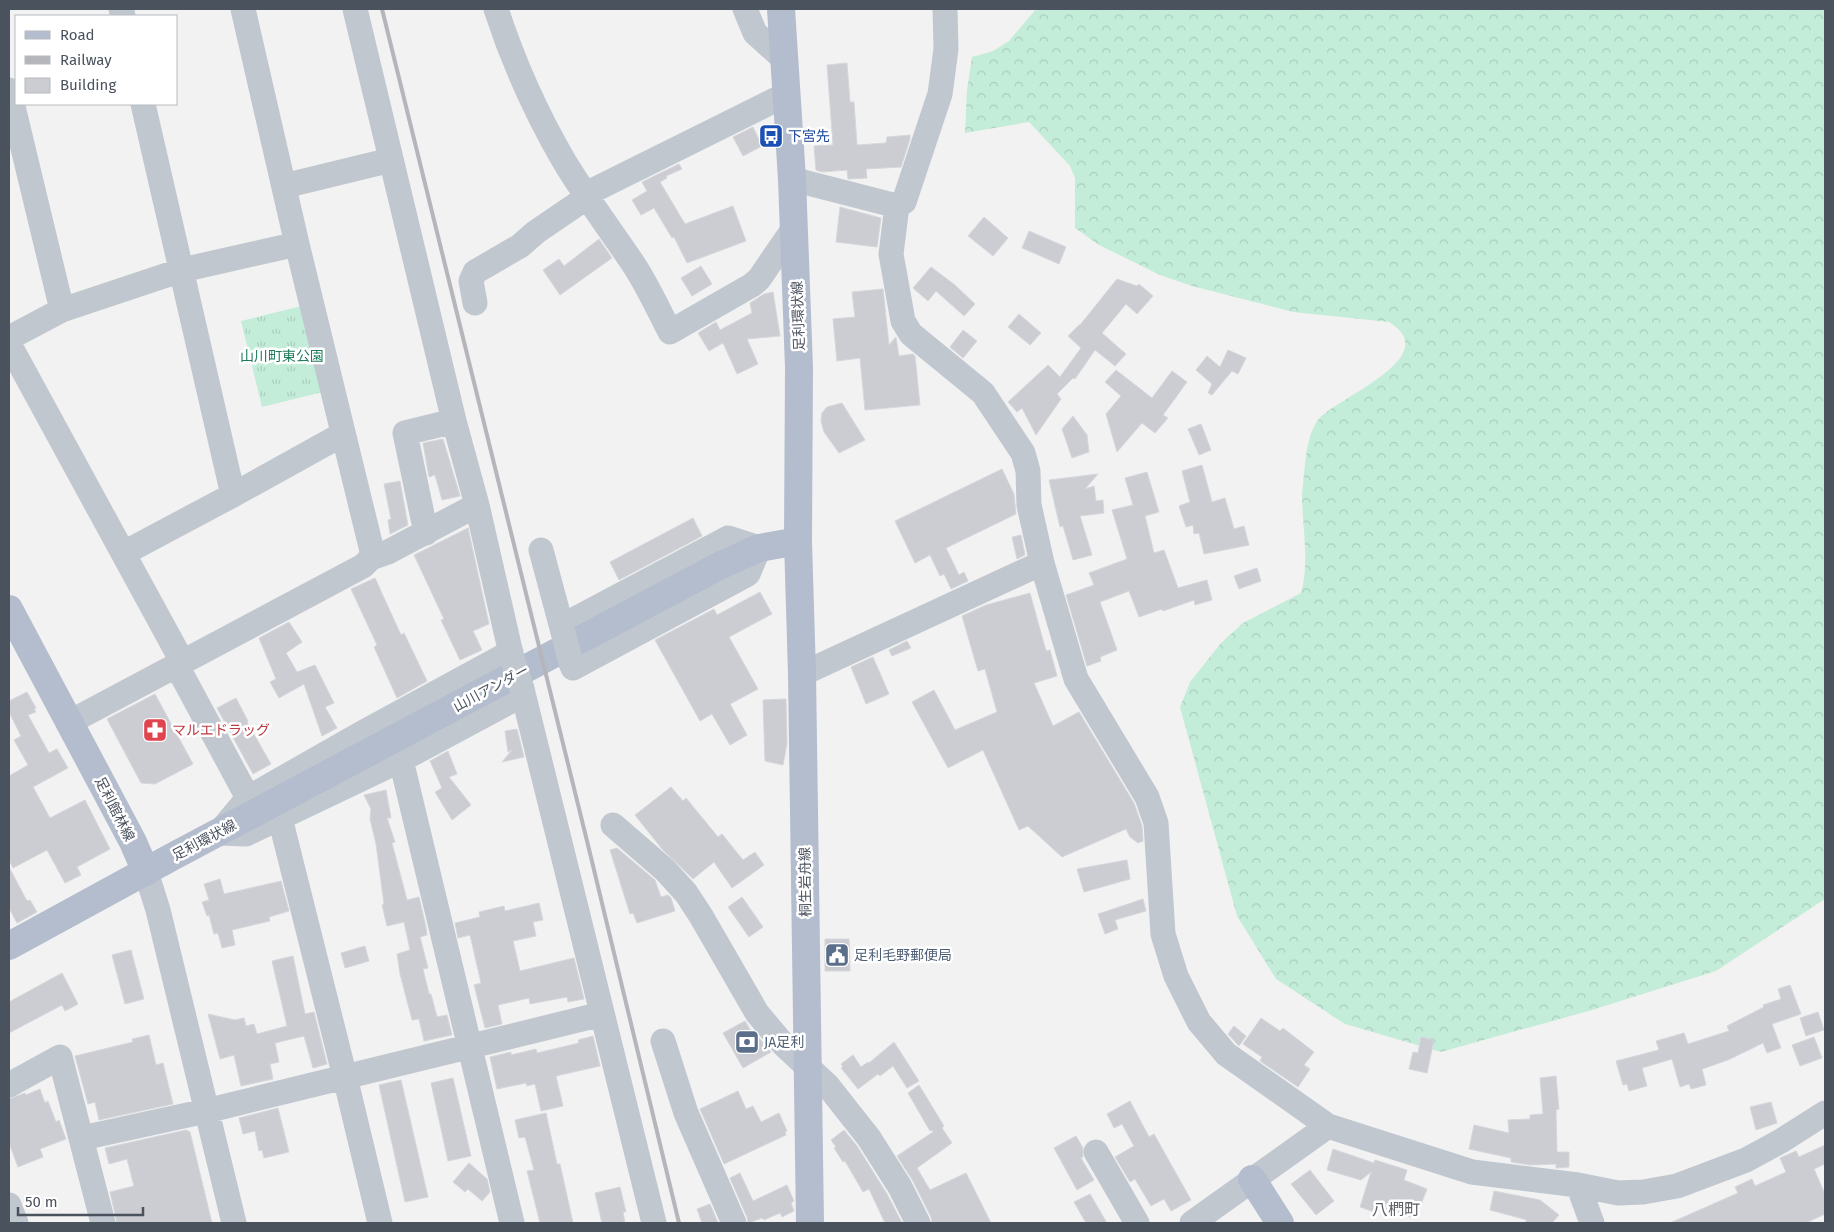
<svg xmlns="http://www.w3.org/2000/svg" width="1834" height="1232" viewBox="0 0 1834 1232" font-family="'Fira Sans','Noto Sans JP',sans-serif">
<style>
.grass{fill:url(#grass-tufts)}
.forest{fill:url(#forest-crowns)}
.building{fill:#cccdd3;stroke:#d6d7dc}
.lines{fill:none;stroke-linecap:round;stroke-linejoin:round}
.minor{stroke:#c0c7cf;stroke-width:25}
.major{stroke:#b3bdce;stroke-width:28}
.rail{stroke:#b4b6bb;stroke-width:4}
.minor-bridge{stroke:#c0c7cf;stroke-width:25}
.labels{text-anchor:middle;stroke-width:5;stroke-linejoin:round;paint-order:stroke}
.transit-label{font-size:14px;fill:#164399;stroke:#fff;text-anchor:start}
.street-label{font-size:14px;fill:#4a525e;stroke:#fff}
.park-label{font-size:14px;fill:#1f7c5a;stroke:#fff}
.health-label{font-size:14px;fill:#be3a42;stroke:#fff;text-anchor:start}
.service-label{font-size:14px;fill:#4e5e75;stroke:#fff;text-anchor:start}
.quarter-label{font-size:16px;fill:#5e6166;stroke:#fff}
</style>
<defs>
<pattern id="grass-tufts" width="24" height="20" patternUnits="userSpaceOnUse" patternTransform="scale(1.25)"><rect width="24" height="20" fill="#c4edd9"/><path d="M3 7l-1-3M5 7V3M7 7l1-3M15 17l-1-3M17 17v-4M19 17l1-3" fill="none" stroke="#aacdbd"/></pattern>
<pattern id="forest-crowns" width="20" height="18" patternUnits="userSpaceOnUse" patternTransform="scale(1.25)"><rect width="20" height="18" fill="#c4edd9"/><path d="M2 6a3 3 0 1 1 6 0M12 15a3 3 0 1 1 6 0" fill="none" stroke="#aacdbd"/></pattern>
</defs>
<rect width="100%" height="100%" fill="#f3f2f2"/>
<path class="grass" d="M 301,306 L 323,392 L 262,407 L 241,321 Z"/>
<path class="forest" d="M 1036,9 L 1825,9 L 1825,899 L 1716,971 L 1592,1010 L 1441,1052 L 1345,1024 L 1276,979 L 1237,916 L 1180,707 L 1190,682 L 1221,643 L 1243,623 L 1301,593 C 1310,561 1302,527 1302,494 C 1303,484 1304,474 1305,464 C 1307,449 1309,432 1318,420 C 1337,397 1446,357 1389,322 L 1293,312 L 1192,286 L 1160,275 L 1099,245 L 1075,228 L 1075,178 L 1070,166 L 1029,122 L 965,133 L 967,90 L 972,57 L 993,51 L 1009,41 Z"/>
<path class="building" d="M 847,63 L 850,102 L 854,102 L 857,145 L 886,143 L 887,137 L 910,135 L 910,139 L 901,167 L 866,169 L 867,178 L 848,179 L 847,170 L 822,172 L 816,170 L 814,146 L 833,145 L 827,65 Z
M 753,127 L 762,146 L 743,156 L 733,137 Z
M 679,164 L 682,169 L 666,176 L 667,178 L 660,182 L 685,224 L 733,206 L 746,241 L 687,263 L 674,237 L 672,238 L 654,208 L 641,215 L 632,200 L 647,191 L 642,182 Z
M 840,207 L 881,218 L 877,247 L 836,242 Z
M 984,217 L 1008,238 L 993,256 L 968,236 Z
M 1029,231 L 1066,247 L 1059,264 L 1022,248 Z
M 599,239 L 612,258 L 560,295 L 543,270 L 559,259 L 564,266 Z
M 701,266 L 712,284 L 692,296 L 681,278 Z
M 931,267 L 955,285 L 975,304 L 964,316 L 936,291 L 928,301 L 913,288 Z
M 1117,279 L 1137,286 L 1139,284 L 1153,296 L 1137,314 L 1126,304 L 1102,333 L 1126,354 L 1115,366 L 1095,350 L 1075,379 L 1073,378 L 1057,394 L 1061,399 L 1036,435 L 1022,408 L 1017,412 L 1008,402 L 1048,365 L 1060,377 L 1081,348 L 1068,336 L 1079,325 L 1080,325 Z
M 883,289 L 889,345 L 896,337 L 899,356 L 913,354 L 915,356 L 920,405 L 865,410 L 860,358 L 837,361 L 833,319 L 855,317 L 852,292 Z
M 773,292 L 780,336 L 747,339 L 758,364 L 737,374 L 723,343 L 709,351 L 698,333 L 716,322 L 720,330 L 752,313 L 750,303 L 764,294 Z
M 1019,314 L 1041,333 L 1030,345 L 1008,327 Z
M 963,330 L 977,341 L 963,358 L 950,347 Z
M 1228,350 L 1246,358 L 1238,374 L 1232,371 L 1212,395 L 1208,393 L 1212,384 L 1196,370 L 1207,356 L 1220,367 Z
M 1116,370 L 1152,398 L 1172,371 L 1187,382 L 1163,415 L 1168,418 L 1155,433 L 1142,423 L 1117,452 L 1106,414 L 1121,396 L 1105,382 Z
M 842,403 L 865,440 L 839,453 L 824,432 L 821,421 L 822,413 L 827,407 Z
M 1073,416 L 1087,435 L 1089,452 L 1072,458 L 1062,429 Z
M 1201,424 L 1211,450 L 1199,455 L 1188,429 Z
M 443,439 L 460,496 L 442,500 L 435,475 L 429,477 L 423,443 Z
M 1202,465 L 1212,502 L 1225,498 L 1234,529 L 1244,526 L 1249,545 L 1204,554 L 1199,533 L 1194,534 L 1193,525 L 1186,527 L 1179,506 L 1190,502 L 1182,471 Z
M 1002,469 L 1014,494 L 1016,514 L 946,548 L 959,575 L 964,572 L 968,581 L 951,589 L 944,574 L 940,576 L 930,555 L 915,563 L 895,521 Z
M 1147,472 L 1159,512 L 1145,516 L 1154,553 L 1164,550 L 1178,588 L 1207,580 L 1212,600 L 1195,605 L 1194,600 L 1163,611 L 1162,609 L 1139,617 L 1129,591 L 1100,602 L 1117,650 L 1100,657 L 1101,661 L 1087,666 L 1066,595 L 1094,585 L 1089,573 L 1127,559 L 1112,510 L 1133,505 L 1125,478 Z
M 1098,474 L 1085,489 L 1094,486 L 1096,501 L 1103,500 L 1104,513 L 1080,516 L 1092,555 L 1073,560 L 1063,526 L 1060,527 L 1049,480 Z
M 400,481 L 408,525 L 390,534 L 388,520 L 391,519 L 384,484 Z
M 693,518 L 702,536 L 619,580 L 610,562 Z
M 468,528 L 489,624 L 473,631 L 482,650 L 460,660 L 441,620 L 444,619 L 414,555 Z
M 1021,535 L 1025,555 L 1017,559 L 1012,537 Z
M 1257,568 L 1261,581 L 1239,589 L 1234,576 Z
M 375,578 L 401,635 L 404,633 L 427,681 L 397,698 L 374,647 L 377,645 L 351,589 Z
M 760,592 L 772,614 L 729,637 L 758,689 L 730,704 L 747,735 L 730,745 L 712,714 L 700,721 L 655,640 L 714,609 L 717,615 Z
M 1030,593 L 1046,651 L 1050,650 L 1057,676 L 1034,683 L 1053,726 L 1079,712 L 1134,803 L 1142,826 L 1143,841 L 1138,843 L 1130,837 L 1126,829 L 1062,857 L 1028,826 L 1019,830 L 983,750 L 948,768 L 912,702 L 934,690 L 955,730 L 997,712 L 985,669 L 978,671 L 962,616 L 986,605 Z
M 289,622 L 302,642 L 286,653 L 297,672 L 315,665 L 334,703 L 325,707 L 337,728 L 322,736 L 304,684 L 279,698 L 270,682 L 276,679 L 259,638 Z
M 907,641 L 911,648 L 892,656 L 889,650 Z
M 873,657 L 889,694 L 866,704 L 851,667 Z
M 27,692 L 36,708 L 34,709 L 36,712 L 28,715 L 49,753 L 57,749 L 68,768 L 33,787 L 50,818 L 85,800 L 110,849 L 77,867 L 81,875 L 65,883 L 47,850 L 13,868 L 9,860 L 9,776 L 28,765 L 14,740 L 21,736 L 9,712 L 9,701 Z
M 155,694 L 193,764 L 155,784 L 141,783 L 107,719 Z
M 236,698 L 248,721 L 247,722 L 271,764 L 253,774 L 217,708 Z
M 786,699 L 787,744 L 783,765 L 765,761 L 763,700 Z
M 517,729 L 524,757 L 502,762 L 512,750 L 508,752 L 505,731 Z
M 448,751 L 457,774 L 449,777 L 471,805 L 452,820 L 435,792 L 442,788 L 430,761 Z
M 671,787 L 683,801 L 686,798 L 718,837 L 722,834 L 743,860 L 755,852 L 764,865 L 732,888 L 714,862 L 693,879 L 691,877 L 662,849 L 635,815 Z
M 386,790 L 391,818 L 387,818 L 395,842 L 392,843 L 407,900 L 419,897 L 426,927 L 427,935 L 420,937 L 428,968 L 423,969 L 429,994 L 431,994 L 437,1017 L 447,1015 L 452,1035 L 424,1041 L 419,1019 L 412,1020 L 400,974 L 397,954 L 410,950 L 404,922 L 387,926 L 382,905 L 384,904 L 376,844 L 370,819 L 371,809 L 364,795 Z
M 617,848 L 655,880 L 661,897 L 668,895 L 671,898 L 675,911 L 637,923 L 633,913 L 630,914 L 610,850 Z
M 1127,860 L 1130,879 L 1084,892 L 1077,869 Z
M 9,867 L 27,901 L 30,900 L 37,912 L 17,923 L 9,908 Z
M 220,879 L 224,894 L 281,881 L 289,911 L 269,917 L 270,921 L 232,930 L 235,945 L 222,948 L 218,933 L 214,934 L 209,915 L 207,916 L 202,902 L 209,900 L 204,884 Z
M 742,897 L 763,927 L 749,937 L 728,907 Z
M 1143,899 L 1146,911 L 1115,920 L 1118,929 L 1105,934 L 1098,914 Z
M 539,903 L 543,920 L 533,922 L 536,936 L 513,941 L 520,971 L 574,958 L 584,999 L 568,1002 L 567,997 L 530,1004 L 529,998 L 498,1005 L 502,1024 L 485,1028 L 474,985 L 481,983 L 470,935 L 458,938 L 455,923 L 480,917 L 479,912 L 504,906 L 505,911 Z
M 825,939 L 849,939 L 850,971 L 825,971 Z
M 365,946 L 369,961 L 345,968 L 341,953 Z
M 131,950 L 144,999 L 125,1004 L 112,955 Z
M 293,956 L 305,1014 L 314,1012 L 327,1064 L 313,1068 L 304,1036 L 275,1043 L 279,1062 L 270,1064 L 273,1079 L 241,1086 L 234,1055 L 220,1059 L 208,1014 L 235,1020 L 244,1018 L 246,1026 L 254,1024 L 257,1034 L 287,1026 L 272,961 Z
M 62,973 L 78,1004 L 65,1011 L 62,1005 L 9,1033 L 9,1002 Z
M 1790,985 L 1801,1014 L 1772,1024 L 1781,1048 L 1767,1053 L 1763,1043 L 1728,1060 L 1702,1069 L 1706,1085 L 1691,1089 L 1689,1084 L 1680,1087 L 1672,1059 L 1642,1068 L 1647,1086 L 1629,1091 L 1627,1084 L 1623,1085 L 1616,1061 L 1659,1050 L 1656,1041 L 1684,1033 L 1688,1044 L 1729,1031 L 1727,1026 L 1764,1007 L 1763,1005 L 1781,999 L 1778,989 Z
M 1818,1012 L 1824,1030 L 1806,1036 L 1800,1018 Z
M 1261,1018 L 1280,1031 L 1283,1028 L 1314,1052 L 1304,1065 L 1310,1069 L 1298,1087 L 1260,1061 L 1262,1057 L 1243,1044 Z
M 745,1021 L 752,1033 L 754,1032 L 771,1052 L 743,1068 L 723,1033 Z
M 1234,1026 L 1246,1036 L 1239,1046 L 1228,1034 Z
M 149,1035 L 156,1065 L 163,1063 L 173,1104 L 99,1120 L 95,1102 L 88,1104 L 75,1056 L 133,1042 L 132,1039 Z
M 593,1036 L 600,1066 L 556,1076 L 563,1106 L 541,1111 L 535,1084 L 527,1086 L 526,1083 L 497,1089 L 490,1057 L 511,1052 L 511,1055 L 536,1049 L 537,1053 L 579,1043 L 578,1040 Z
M 1421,1037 L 1434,1040 L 1427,1073 L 1409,1069 L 1413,1052 L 1418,1053 Z
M 1814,1037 L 1822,1058 L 1800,1066 L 1792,1045 Z
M 894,1042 L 919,1081 L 907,1088 L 893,1066 L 880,1076 L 878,1074 L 858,1089 L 841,1068 L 843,1067 L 841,1064 L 853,1055 L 861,1067 L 868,1062 L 869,1063 Z
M 1556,1076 L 1559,1109 L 1556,1110 L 1557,1152 L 1569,1152 L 1569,1167 L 1556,1168 L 1556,1164 L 1530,1165 L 1511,1162 L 1511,1158 L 1469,1149 L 1474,1125 L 1509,1133 L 1508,1120 L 1530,1119 L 1530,1115 L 1543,1114 L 1540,1078 Z
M 453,1078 L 471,1156 L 448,1161 L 431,1083 Z
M 401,1080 L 428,1197 L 405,1202 L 379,1085 Z
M 919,1085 L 944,1126 L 942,1128 L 952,1143 L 917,1168 L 930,1190 L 966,1173 L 991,1223 L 932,1223 L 931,1217 L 913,1181 L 897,1156 L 933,1132 L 932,1130 L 930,1131 L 908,1093 Z
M 40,1089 L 45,1103 L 48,1101 L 56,1122 L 59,1120 L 66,1139 L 40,1149 L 43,1157 L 18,1167 L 9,1143 L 9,1099 L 25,1093 L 26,1095 Z
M 738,1091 L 746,1109 L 753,1106 L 761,1122 L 779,1113 L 787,1131 L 785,1132 L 786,1135 L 724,1164 L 700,1109 Z
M 1130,1101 L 1149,1137 L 1154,1134 L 1191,1200 L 1171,1211 L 1164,1199 L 1151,1206 L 1135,1179 L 1130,1182 L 1115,1157 L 1134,1146 L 1122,1124 L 1114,1128 L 1107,1114 Z
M 1771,1102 L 1777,1123 L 1756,1130 L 1750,1107 Z
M 278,1108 L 289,1152 L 264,1158 L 262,1150 L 259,1151 L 255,1131 L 243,1134 L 239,1118 Z
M 546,1113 L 557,1164 L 560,1164 L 573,1223 L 540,1223 L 527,1171 L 534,1170 L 525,1137 L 519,1138 L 515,1120 Z
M 186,1130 L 190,1132 L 212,1223 L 117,1223 L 110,1192 L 134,1186 L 127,1159 L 109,1164 L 105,1148 Z
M 844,1130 L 857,1146 L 887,1194 L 902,1223 L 885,1223 L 869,1189 L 863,1192 L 845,1161 L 843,1162 L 834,1148 L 836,1147 L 831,1140 Z
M 1076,1136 L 1083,1148 L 1083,1157 L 1081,1158 L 1094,1180 L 1077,1190 L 1054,1148 Z
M 1825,1145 L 1825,1164 L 1814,1169 L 1825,1194 L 1825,1214 L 1806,1223 L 1670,1223 L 1738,1193 L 1735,1187 L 1752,1179 L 1755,1186 L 1786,1172 L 1780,1158 L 1796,1151 L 1799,1157 Z
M 1333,1149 L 1374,1163 L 1375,1160 L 1407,1170 L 1404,1180 L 1427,1189 L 1418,1212 L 1412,1210 L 1410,1217 L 1387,1209 L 1386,1212 L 1378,1210 L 1377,1213 L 1360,1207 L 1371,1172 L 1361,1180 L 1327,1170 Z
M 469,1163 L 487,1179 L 490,1192 L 482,1201 L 468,1189 L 465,1192 L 453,1182 Z
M 1310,1170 L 1334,1201 L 1316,1215 L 1291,1184 Z
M 740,1173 L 753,1201 L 787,1185 L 794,1201 L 791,1203 L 794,1211 L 782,1217 L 780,1213 L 764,1220 L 762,1218 L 748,1223 L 747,1217 L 730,1178 Z
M 620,1187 L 626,1212 L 623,1212 L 625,1223 L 602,1223 L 595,1193 Z
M 1494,1191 L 1540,1200 L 1559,1215 L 1552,1223 L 1524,1223 L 1527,1220 L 1490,1210 Z
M 1090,1194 L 1107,1223 L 1086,1223 L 1074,1202 Z
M 710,1204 L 718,1223 L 702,1223 L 697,1209 Z"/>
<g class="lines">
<path class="minor" d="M 121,9 L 123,16
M 355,9 L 454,421 L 477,505 L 512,658
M 496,9 C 513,61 536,113 564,161 C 585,196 609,228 632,262 C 647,284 658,309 670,332 L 752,285 L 759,279 L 794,228
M 745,9 L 755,33 L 785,60
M 9,90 L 62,310
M 143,104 L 233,495
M 792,179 L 897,206 L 891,254 L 903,321 L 911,334 L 983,393 L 1023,453 L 1028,471 L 1029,505 L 1042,563 L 1076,679 L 1147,797 L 1156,823 L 1163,934 L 1176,976 L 1199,1022 L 1226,1054 L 1328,1126 L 1472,1172 L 1578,1185 L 1618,1193 L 1643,1192 L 1677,1186 L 1746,1160 L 1781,1141 L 1825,1113
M 284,186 L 391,160
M 897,206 L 904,202 L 940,94 L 946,49 L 945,9
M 475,303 L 471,281 L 475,272 L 520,246 L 536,232 L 580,202 L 592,191 L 787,94
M 9,338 L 62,310 L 182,270 L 297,244
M 9,344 L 183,663
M 426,533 L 405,433 L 454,421
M 541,550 L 563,632
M 124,553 L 233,495 L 343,434
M 371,558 L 388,552 L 477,505
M 562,626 L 728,538 L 759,548 L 748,574 L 573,668 L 571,663
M 177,666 L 248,798
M 802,674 L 1042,563
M 522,689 L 654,1223
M 70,722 L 363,566 L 371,558 L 372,551 L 297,244 L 243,9
M 401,760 L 512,1223
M 280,818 L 345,1077 L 380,1223
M 613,825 L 665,870 L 686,893 L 701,916 L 757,1013 L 783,1044 L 828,1086 L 869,1138 L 900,1187 L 918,1223
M 222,829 L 248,798 L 362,733 L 511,652
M 219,833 L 246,834 L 401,760 L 522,695
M 146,872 L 158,910 L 234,1223
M 663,1041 L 686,1113 L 734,1223
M 9,1085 L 60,1057 L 103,1223
M 82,1138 L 206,1111 L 602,1014
M 1096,1152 L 1137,1223
M 1578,1185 L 1592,1223
M 9,1205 L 16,1223
M 1192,1223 L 1328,1126"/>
<path class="major" d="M 781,9 L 792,179 L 799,368 L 798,541 L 802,674 L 810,1223
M 9,609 L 133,842 L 146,872
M 9,946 L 170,858 L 719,566 L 759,548 L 798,541
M 1252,1179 L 1280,1223"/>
<path class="rail" d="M 382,9 L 588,845 L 679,1223"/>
<path class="minor-bridge" d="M 563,632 L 571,663
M 512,658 L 522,689"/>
</g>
<defs>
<symbol id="bus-square" viewBox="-11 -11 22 22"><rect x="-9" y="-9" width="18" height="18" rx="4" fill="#1a4fb4" stroke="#fff"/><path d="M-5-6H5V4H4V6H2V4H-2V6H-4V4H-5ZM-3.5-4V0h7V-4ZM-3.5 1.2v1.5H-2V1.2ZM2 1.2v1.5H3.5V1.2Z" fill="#fff"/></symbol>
<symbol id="pharmacy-square" viewBox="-11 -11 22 22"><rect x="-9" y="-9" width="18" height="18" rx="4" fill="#e0444e" stroke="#fff"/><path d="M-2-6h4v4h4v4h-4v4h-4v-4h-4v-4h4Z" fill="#fff"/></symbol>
<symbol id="civic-square" viewBox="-11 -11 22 22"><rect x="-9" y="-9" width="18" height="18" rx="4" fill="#5c6f8a" stroke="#fff"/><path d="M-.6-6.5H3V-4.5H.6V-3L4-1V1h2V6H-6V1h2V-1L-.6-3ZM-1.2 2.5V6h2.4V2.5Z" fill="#fff"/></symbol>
<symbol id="bank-square" viewBox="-11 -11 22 22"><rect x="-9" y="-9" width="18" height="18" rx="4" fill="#5c6f8a" stroke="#fff"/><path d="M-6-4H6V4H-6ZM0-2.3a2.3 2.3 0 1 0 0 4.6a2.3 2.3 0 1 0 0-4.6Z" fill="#fff"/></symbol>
</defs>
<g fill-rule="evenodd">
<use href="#bus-square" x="757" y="122" width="28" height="28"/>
<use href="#pharmacy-square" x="141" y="716" width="28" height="28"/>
<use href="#civic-square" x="823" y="941" width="28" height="28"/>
<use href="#bank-square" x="733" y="1028" width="28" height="28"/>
</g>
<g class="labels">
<g class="transit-label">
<text x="788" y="141">下宮先</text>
</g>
<g class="street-label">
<text transform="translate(798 316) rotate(-92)" y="5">足利環状線</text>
<text transform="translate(491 688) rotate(-28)" y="5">山川アンダー</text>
<text transform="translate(115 809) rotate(63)" y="5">足利館林線</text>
<text transform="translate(204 840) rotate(-28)" y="5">足利環状線</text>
<text transform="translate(805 882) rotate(-91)" y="5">桐生岩舟線</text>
</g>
<g class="park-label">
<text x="282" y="361">山川町東公園</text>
</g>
<g class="health-label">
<text x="172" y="735">マルエドラッグ</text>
</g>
<g class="service-label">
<text x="854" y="960">足利毛野郵便局</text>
<text x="764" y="1047">JA足利</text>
</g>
<g class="quarter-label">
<text x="1396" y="1215">八椚町</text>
</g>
</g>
<rect width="1834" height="1232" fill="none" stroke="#4a525e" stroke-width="20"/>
<rect x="15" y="15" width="162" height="90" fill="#ffffff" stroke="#b7babf"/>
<rect x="25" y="31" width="25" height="8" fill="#b3bdce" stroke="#b7babf"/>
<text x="60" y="40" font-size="15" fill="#4a525e">Road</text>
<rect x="25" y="56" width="25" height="8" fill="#b4b6bb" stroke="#b7babf"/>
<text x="60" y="65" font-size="15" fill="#4a525e">Railway</text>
<rect x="25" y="78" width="25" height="15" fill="#cccdd3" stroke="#b7babf"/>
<text x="60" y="90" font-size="15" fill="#4a525e">Building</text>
<path d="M18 1207v8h125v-8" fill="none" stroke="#4a525e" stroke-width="2.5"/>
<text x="25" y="1207" font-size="15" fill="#4a525e" stroke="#ffffff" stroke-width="4" paint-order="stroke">50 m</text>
</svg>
